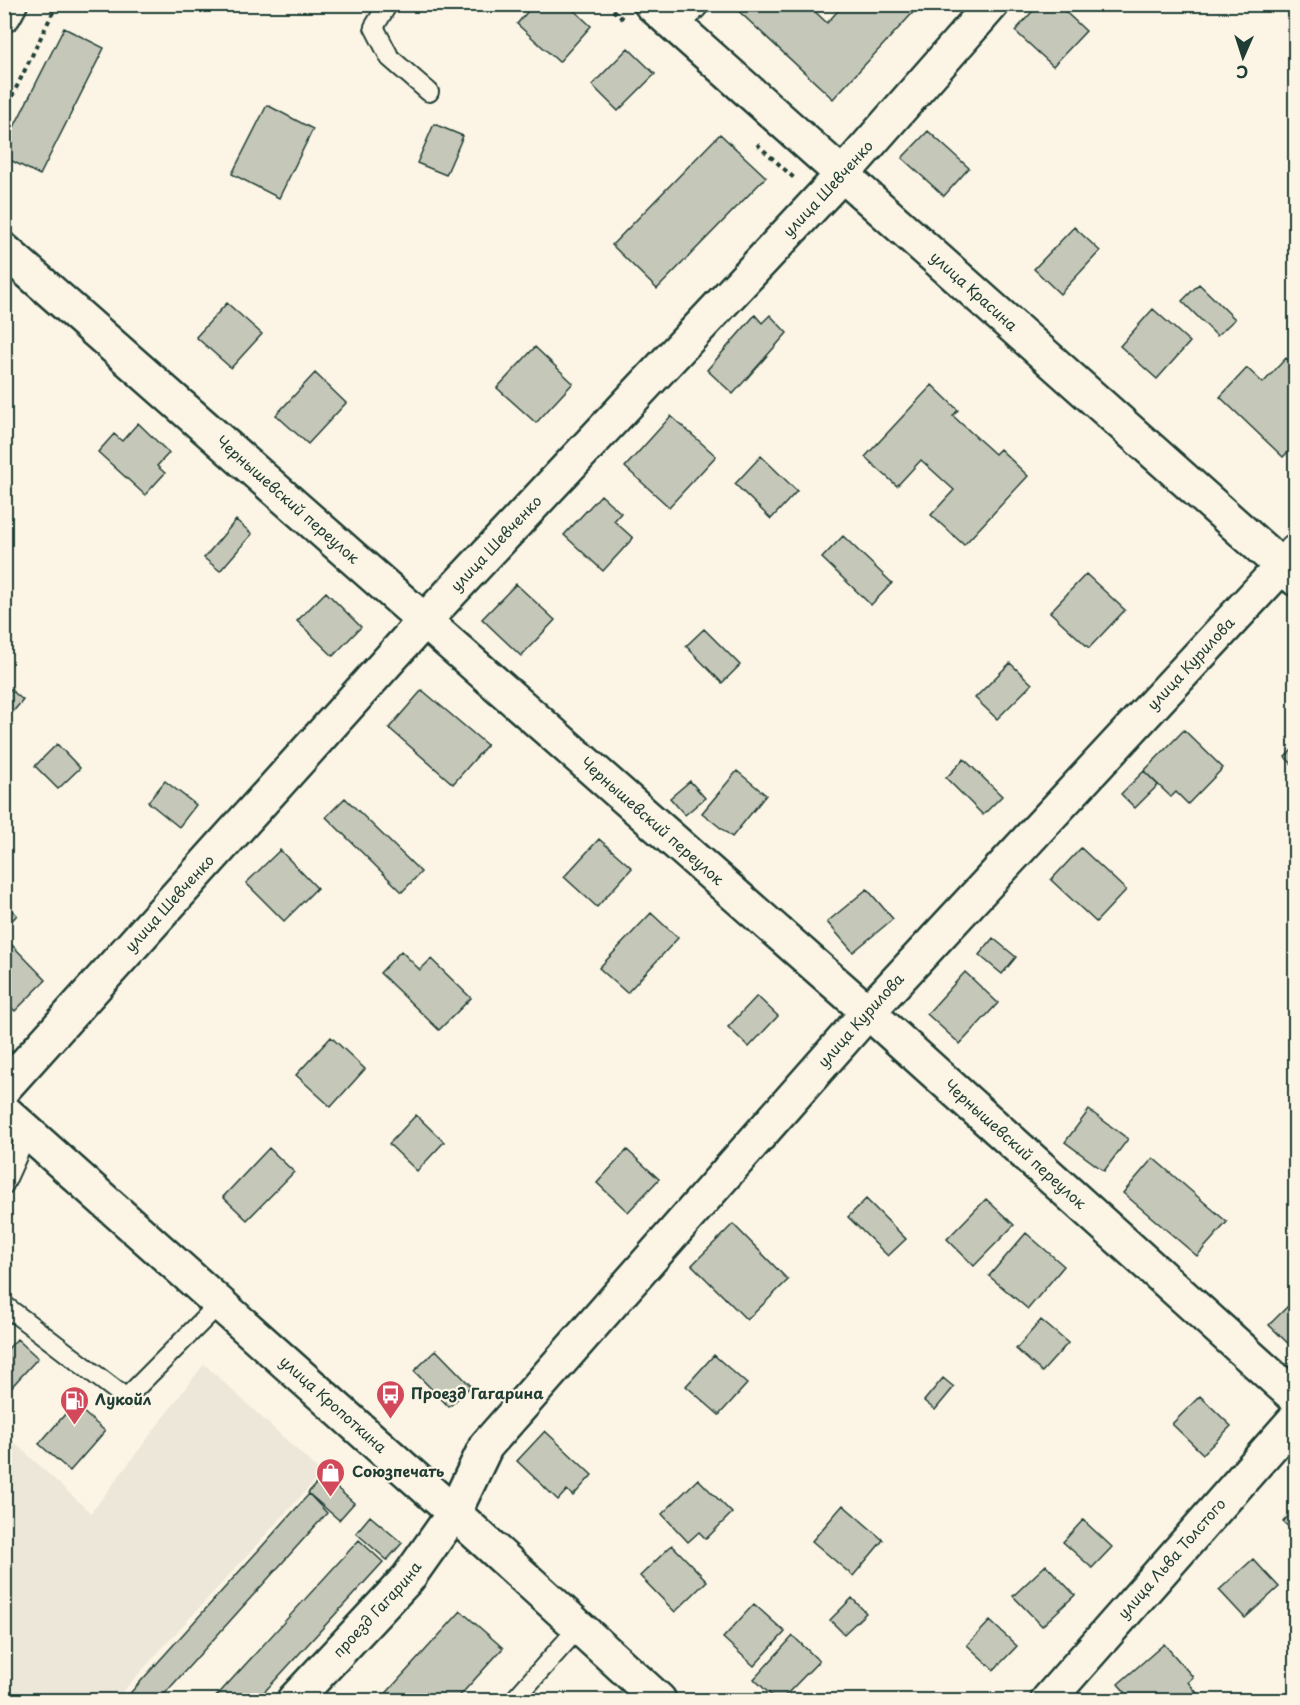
<svg xmlns="http://www.w3.org/2000/svg" width="1300" height="1705" viewBox="0 0 1300 1705" font-family="'Playpen Sans',sans-serif">
<style>
.built{fill:#ece7d8}
.building{fill:#c5c7b9;stroke:#1f3d34;stroke-width:1.5}
.lines{fill:none;stroke-linecap:round;stroke-linejoin:round}
.service-casing{stroke:#1f3d34;stroke-width:22}
.minor-casing{stroke:#1f3d34;stroke-width:38}
.tertiary-casing{stroke:#1f3d34;stroke-width:38}
.path{stroke:#1f3d34;stroke-width:4;stroke-dasharray:4.5 4.5;stroke-linecap:butt}
.service{stroke:#fcf5e5;stroke-width:18}
.minor{stroke:#fcf5e5;stroke-width:33}
.tertiary{stroke:#fcf5e5;stroke-width:33}
.labels{text-anchor:middle;stroke-width:4.5;stroke-linejoin:round;paint-order:stroke}
.street-label{font-size:15px;fill:#1f3d34;stroke:#fcf5e5}
.poi-label{font-size:15px;font-weight:bold;fill:#1f3d34;stroke:#fcf5e5;text-anchor:start}
</style>
<rect width="100%" height="100%" fill="#fcf5e5"/>
<filter id="ink" filterUnits="userSpaceOnUse"><feTurbulence type="fractalNoise" baseFrequency=".0167" numOctaves="2"/><feDisplacementMap in="SourceGraphic" scale="12" xChannelSelector="R" yChannelSelector="G"/><feConvolveMatrix kernelMatrix="1 2 1 2 8 2 1 2 1" color-interpolation-filters="sRGB"/></filter>
<g filter="url(#ink)">
<path class="built" d="M 204,1364 L 322,1473 L 115,1700 L 5,1700 L 5,1434 L 91,1513 Z"/>
<path class="building" d="M 534,4 L 567,4 L 591,26 L 559,62 L 517,24 Z
M 731,4 L 807,4 L 827,23 L 844,4 L 921,4 L 833,99 Z
M 1039,4 L 1057,4 L 1086,31 L 1053,66 L 1015,31 Z
M 64,28 L 104,48 L 40,175 L 4,157 L 4,147 Z
M 628,48 L 655,74 L 618,111 L 592,85 Z
M 267,105 L 313,129 L 279,198 L 232,174 Z
M 434,124 L 463,136 L 446,175 L 417,163 Z
M 928,131 L 969,168 L 944,196 L 902,158 Z
M 720,134 L 766,177 L 657,289 L 612,245 Z
M 1074,227 L 1100,251 L 1060,294 L 1034,269 Z
M 1199,284 L 1235,319 L 1217,336 L 1182,301 Z
M 227,303 L 262,334 L 231,368 L 196,337 Z
M 1153,309 L 1190,342 L 1157,379 L 1120,346 Z
M 755,315 L 762,323 L 770,315 L 787,333 L 733,394 L 707,370 Z
M 535,347 L 573,383 L 536,423 L 497,388 Z
M 1286,358 L 1296,367 L 1296,444 L 1283,457 L 1220,397 L 1247,368 L 1263,383 Z
M 315,373 L 346,403 L 308,444 L 276,415 Z
M 932,385 L 958,410 L 953,416 L 995,454 L 1000,449 L 1028,476 L 964,545 L 931,515 L 954,490 L 921,460 L 897,486 L 865,457 Z
M 671,416 L 716,456 L 669,507 L 625,467 Z
M 138,423 L 169,453 L 157,466 L 165,473 L 145,495 L 98,452 L 114,434 L 122,441 Z
M 761,456 L 797,491 L 771,519 L 735,484 Z
M 601,495 L 621,513 L 614,521 L 633,538 L 603,571 L 564,535 Z
M 236,520 L 252,534 L 220,571 L 204,558 Z
M 843,536 L 892,583 L 871,605 L 822,558 Z
M 1086,574 L 1125,610 L 1089,648 L 1050,612 Z
M 516,584 L 555,620 L 521,656 L 482,619 Z
M 326,592 L 361,627 L 333,656 L 297,621 Z
M 704,629 L 740,665 L 722,683 L 686,646 Z
M 1010,663 L 1032,684 L 997,719 L 975,698 Z
M 4,684 L 23,700 L 4,722 Z
M 422,690 L 487,745 L 453,784 L 389,728 Z
M 1184,730 L 1223,768 L 1188,804 L 1176,792 L 1171,797 L 1144,771 Z
M 57,744 L 80,768 L 58,789 L 35,766 Z
M 1296,746 L 1296,768 L 1285,757 Z
M 964,759 L 1002,796 L 983,815 L 946,778 Z
M 737,771 L 766,795 L 732,837 L 702,813 Z
M 1144,771 L 1158,785 L 1135,808 L 1121,794 Z
M 165,781 L 196,805 L 179,827 L 148,802 Z
M 690,781 L 705,798 L 685,815 L 670,798 Z
M 345,798 L 421,872 L 402,892 L 326,817 Z
M 599,839 L 632,868 L 597,907 L 564,877 Z
M 1081,848 L 1126,890 L 1096,922 L 1051,880 Z
M 280,850 L 317,888 L 284,921 L 246,883 Z
M 867,889 L 893,919 L 853,952 L 827,922 Z
M 4,903 L 17,915 L 4,929 Z
M 651,913 L 678,938 L 627,993 L 599,968 Z
M 993,938 L 1016,957 L 1002,974 L 979,955 Z
M 12,945 L 46,980 L 15,1011 L 4,1001 L 4,953 Z
M 401,951 L 420,970 L 431,959 L 471,998 L 439,1030 L 380,973 Z
M 965,972 L 998,1003 L 960,1044 L 927,1014 Z
M 757,996 L 778,1016 L 749,1047 L 728,1027 Z
M 331,1037 L 365,1069 L 331,1107 L 296,1075 Z
M 1089,1110 L 1128,1139 L 1104,1171 L 1065,1142 Z
M 416,1115 L 444,1142 L 417,1171 L 389,1144 Z
M 269,1148 L 294,1172 L 247,1220 L 223,1197 Z
M 627,1150 L 659,1179 L 628,1212 L 597,1183 Z
M 1153,1158 L 1227,1222 L 1197,1256 L 1123,1193 Z
M 866,1199 L 906,1239 L 888,1256 L 848,1217 Z
M 986,1199 L 1014,1225 L 974,1266 L 947,1239 Z
M 733,1224 L 788,1280 L 747,1320 L 692,1265 Z
M 1026,1233 L 1064,1266 L 1028,1309 L 989,1276 Z
M 1296,1298 L 1296,1351 L 1269,1325 Z
M 1041,1320 L 1068,1343 L 1042,1372 L 1016,1349 Z
M 17,1339 L 38,1358 L 4,1395 L 4,1353 Z
M 436,1350 L 471,1386 L 449,1407 L 414,1371 Z
M 714,1355 L 747,1384 L 719,1415 L 686,1386 Z
M 943,1378 L 954,1387 L 935,1410 L 924,1401 Z
M 1200,1396 L 1231,1426 L 1203,1454 L 1172,1424 Z
M 74,1404 L 105,1431 L 70,1471 L 39,1444 Z
M 545,1431 L 592,1475 L 573,1496 L 567,1490 L 558,1500 L 517,1461 Z
M 323,1476 L 354,1503 L 339,1520 L 308,1493 Z
M 698,1479 L 732,1513 L 706,1539 L 699,1532 L 688,1542 L 662,1514 Z
M 309,1494 L 327,1513 L 159,1700 L 124,1700 Z
M 843,1505 L 883,1540 L 853,1576 L 812,1541 Z
M 1296,1507 L 1296,1533 L 1283,1522 Z
M 370,1516 L 402,1543 L 387,1560 L 356,1533 Z
M 1083,1520 L 1112,1547 L 1092,1568 L 1063,1542 Z
M 359,1540 L 383,1562 L 257,1700 L 213,1700 Z
M 672,1545 L 707,1581 L 675,1612 L 640,1576 Z
M 1253,1559 L 1279,1587 L 1245,1618 L 1219,1590 Z
M 1046,1565 L 1075,1595 L 1042,1626 L 1013,1596 Z
M 852,1598 L 866,1613 L 844,1634 L 830,1620 Z
M 754,1604 L 785,1632 L 754,1666 L 723,1638 Z
M 461,1611 L 503,1648 L 456,1700 L 380,1700 Z
M 990,1621 L 1017,1646 L 994,1670 L 967,1645 Z
M 793,1636 L 819,1661 L 781,1700 L 776,1700 L 754,1679 Z
M 1164,1644 L 1193,1677 L 1188,1682 L 1197,1693 L 1189,1700 L 1132,1700 L 1118,1684 Z"/>
<g class="lines">
<defs>
<path id="service" d="M 388,4 L 374,27 L 390,58 L 429,92
M 678,29 L 701,4
M 4,1185 L 28,1132
M 4,1305 L 126,1398 L 219,1304
M 514,1700 L 579,1627"/>
<g id="minor">
<path id="s1" d="M 651,4 L 1296,579"/>
<path id="s2" d="M 4,250 L 868,1012 L 1296,1398"/>
<path id="s3" d="M 4,1088 L 424,621 L 843,174 L 992,4"/>
<path id="s4" d="M 294,1700 L 408,1578 L 454,1513 L 486,1446 L 868,1012 L 1296,551"/>
<path id="s5" d="M 1048,1700 L 1296,1418"/>
</g>
<g id="tertiary">
<path d="M 4,15 L 10,4"/>
<path id="s6" d="M 4,1111 L 454,1513 L 659,1700"/>
</g>
</defs>
<use href="#service" class="service-casing"/>
<use href="#minor" class="minor-casing"/>
<use href="#tertiary" class="tertiary-casing"/>
<path class="path" d="M 606,4 L 624,20
M 4,113 L 57,4
M 757,144 L 795,179"/>
<use href="#service" class="service"/>
<use href="#minor" class="minor"/>
<use href="#tertiary" class="tertiary"/>
</g>
</g>
<defs>
<symbol id="bus-pin" viewBox="-11 -11 22 30"><path d="M0 17L-7.5 6A9.5 9.5 0 1 1 7.5 6Z" fill="#d1495b" stroke="#fcf5e5"/><path d="M-5-6H5V4H4V6H2V4H-2V6H-4V4H-5ZM-3.5-4V0h7V-4ZM-3.5 1.2v1.5H-2V1.2ZM2 1.2v1.5H3.5V1.2Z" fill="#fff"/></symbol>
<symbol id="fuel-pin" viewBox="-11 -11 22 30"><path d="M0 17L-7.5 6A9.5 9.5 0 1 1 7.5 6Z" fill="#d1495b" stroke="#fcf5e5"/><path d="M-5.5-6h7V0h2V4h1.3V-2.5L3-4.5l.8-.8L6-3V5H2.5V1h-1V6h-7ZM-4.2-4.7v3.2H.2V-4.7Z" fill="#fff"/></symbol>
<symbol id="shop-pin" viewBox="-11 -11 22 30"><path d="M0 17L-7.5 6A9.5 9.5 0 1 1 7.5 6Z" fill="#d1495b" stroke="#fcf5e5"/><path d="M-5-2.5h2.3a2.7 3.5 0 0 1 5.4 0H5L5.5 6h-11ZM-1.5-2.5h3a1.5 2.3 0 0 0-3 0Z" fill="#fff"/></symbol>
</defs>
<g fill-rule="evenodd">
<use href="#bus-pin" x="374" y="1378" width="33" height="45"/>
<use href="#fuel-pin" x="58" y="1384" width="33" height="45"/>
<use href="#shop-pin" x="314" y="1456" width="33" height="45"/>
</g>
<g class="labels">
<g class="street-label">
<text dy="5" stroke="none"><textPath href="#s3" startOffset="1220">улица Шевченко</textPath></text>
<text dy="5" stroke="none"><textPath href="#s1" startOffset="432">улица Красина</textPath></text>
<text dy="5" stroke="none"><textPath href="#s2" startOffset="378">Чернышевский переулок</textPath></text>
<text dy="5" stroke="none"><textPath href="#s3" startOffset="734">улица Шевченко</textPath></text>
<text dy="5" stroke="none"><textPath href="#s4" startOffset="1374">улица Курилова</textPath></text>
<text dy="5" stroke="none"><textPath href="#s2" startOffset="864">Чернышевский переулок</textPath></text>
<text dy="5" stroke="none"><textPath href="#s3" startOffset="248">улица Шевченко</textPath></text>
<text dy="5" stroke="none"><textPath href="#s4" startOffset="888">улица Курилова</textPath></text>
<text dy="5" stroke="none"><textPath href="#s2" startOffset="1350">Чернышевский переулок</textPath></text>
<text dy="5" stroke="none"><textPath href="#s6" startOffset="441">улица Кропоткина</textPath></text>
<text dy="5" stroke="none"><textPath href="#s5" startOffset="188">улица Льва Толстого</textPath></text>
<text dy="5" stroke="none"><textPath href="#s4" startOffset="123">проезд Гагарина</textPath></text>
</g>
<g class="poi-label">
<text x="411" y="1399">Проезд Гагарина</text>
<text x="95" y="1405">Лукойл</text>
<text x="352" y="1477">Союзпечать</text>
</g>
</g>
<rect width="1300" height="1705" fill="none" stroke="#fcf5e5" stroke-width="24"/>
<rect x="12" y="12" width="1276" height="1681" fill="none" stroke="#1f3d34" stroke-width="2" filter="url(#ink)"/>
<g transform="translate(1243 57) rotate(183)" stroke="#fcf5e5" stroke-width="4.5" paint-order="stroke">
<path d="M0-4.5L10 22L0 15L-10 22Z" fill="#1f3d34"/>
<text y="-9" font-size="16" font-weight="bold" text-anchor="middle" fill="#1f3d34">С</text>
</g>
</svg>
